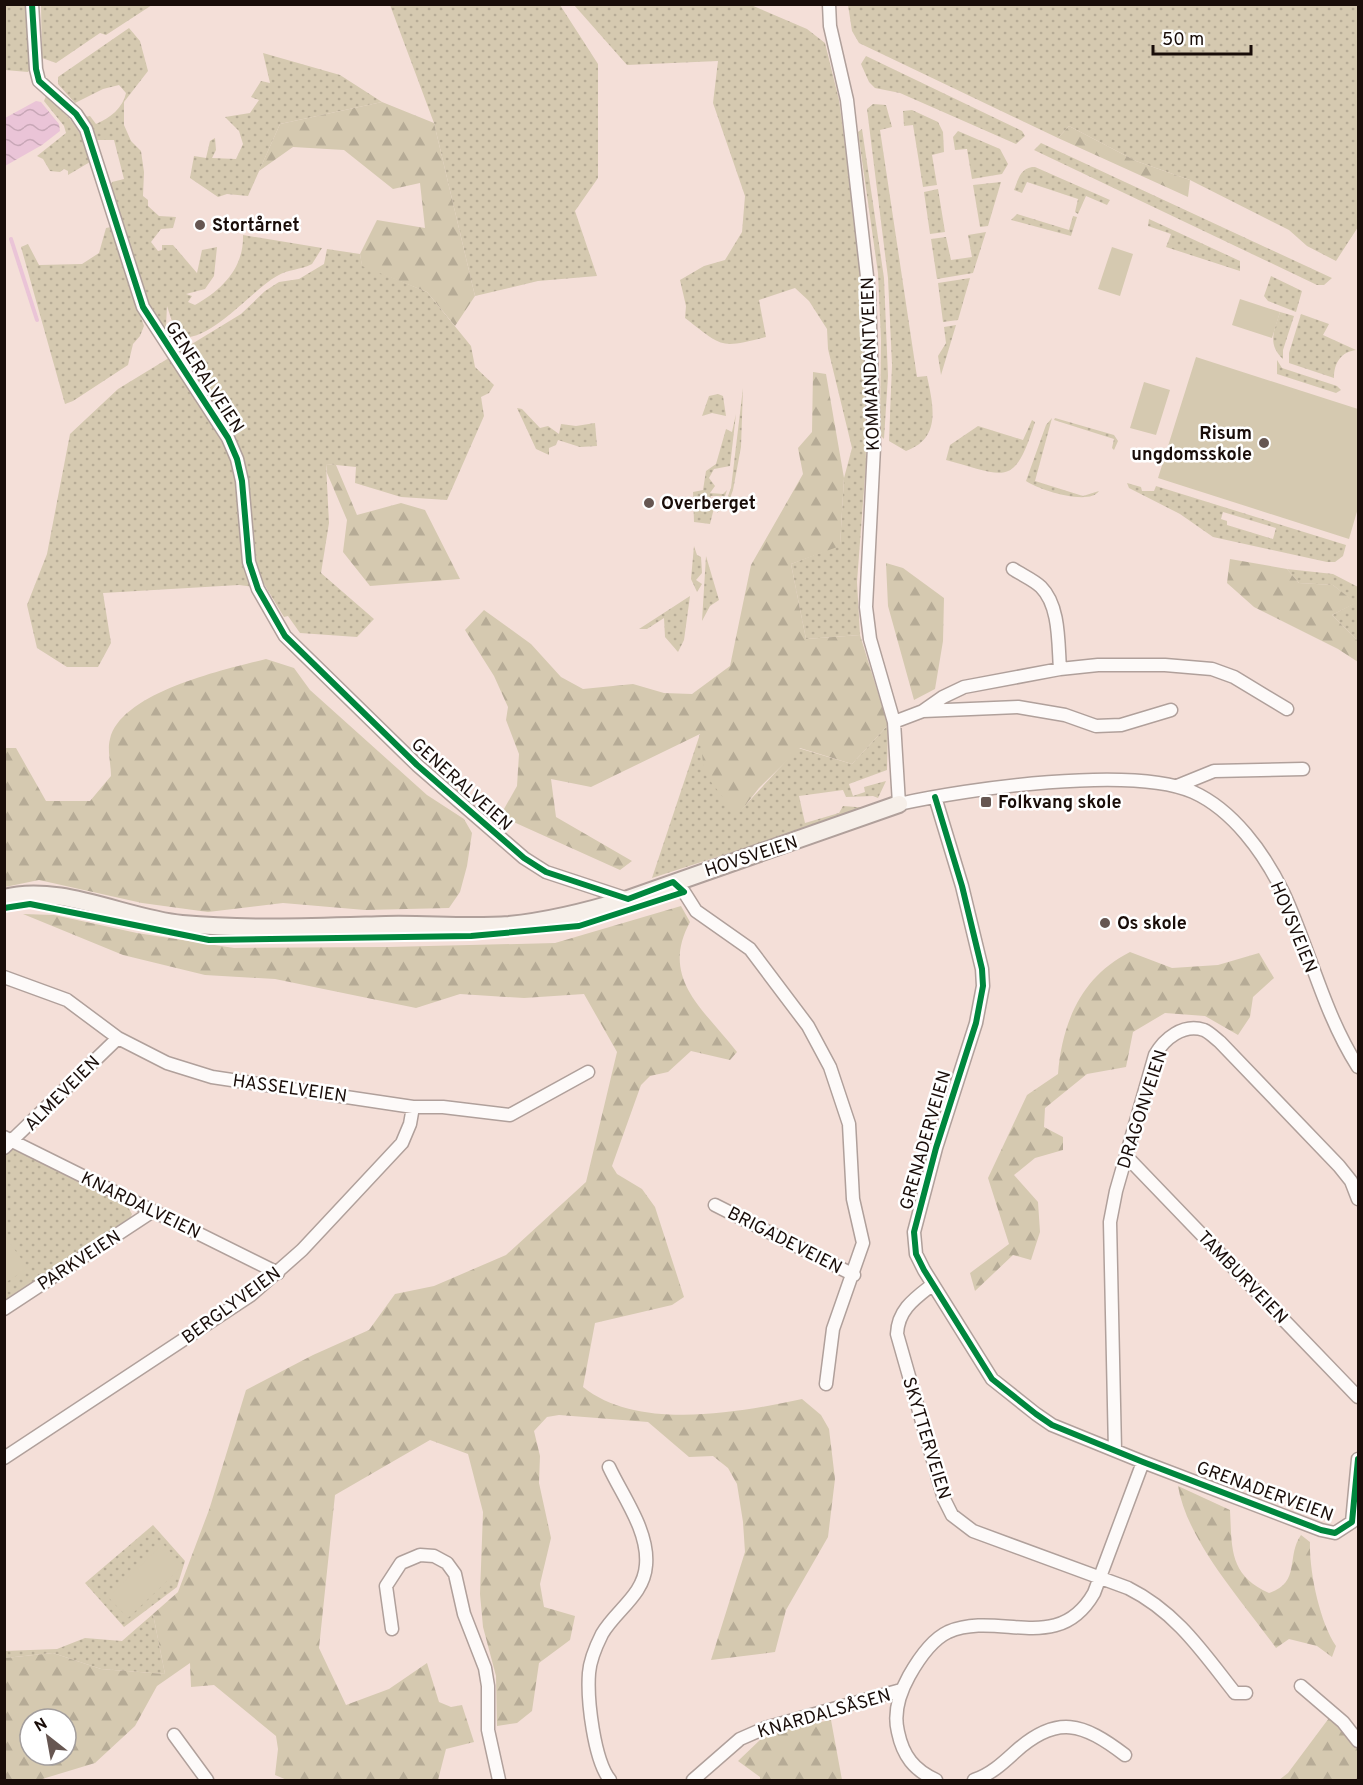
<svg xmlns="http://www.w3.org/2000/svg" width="1363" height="1785" viewBox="0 0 1363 1785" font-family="Overpass,sans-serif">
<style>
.grass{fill:url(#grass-dots);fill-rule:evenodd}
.forest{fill:url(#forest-firs);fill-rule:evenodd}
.garden{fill:#d5c9b0}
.water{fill:url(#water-waves)}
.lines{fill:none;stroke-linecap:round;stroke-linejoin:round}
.stream{stroke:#eac4d7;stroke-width:4}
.street-casing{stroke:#b0a09b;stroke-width:15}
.secondary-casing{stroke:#b0a09b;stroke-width:20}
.street{stroke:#fdfaf9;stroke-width:12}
.secondary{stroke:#f6efe9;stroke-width:16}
.cycleway-casing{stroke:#fff;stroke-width:10}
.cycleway{stroke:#00873e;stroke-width:6}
.poi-dot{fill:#665651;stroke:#fff;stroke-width:2}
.labels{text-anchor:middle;stroke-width:5;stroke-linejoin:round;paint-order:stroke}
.poi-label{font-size:18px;font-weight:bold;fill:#190d09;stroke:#fff;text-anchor:start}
.street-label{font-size:18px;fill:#190d09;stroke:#fff}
</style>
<defs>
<pattern id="grass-dots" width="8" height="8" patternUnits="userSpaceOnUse" patternTransform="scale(1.5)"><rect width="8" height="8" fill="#d5c9b0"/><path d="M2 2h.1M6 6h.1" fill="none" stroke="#b6ab96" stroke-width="1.8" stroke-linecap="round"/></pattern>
<pattern id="forest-firs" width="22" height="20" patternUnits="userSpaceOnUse" patternTransform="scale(1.5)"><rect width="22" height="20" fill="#d5c9b0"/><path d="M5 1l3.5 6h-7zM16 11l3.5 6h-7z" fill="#b6ab96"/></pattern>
<pattern id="water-waves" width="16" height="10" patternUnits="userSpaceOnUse" patternTransform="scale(1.5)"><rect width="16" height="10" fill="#eac4d7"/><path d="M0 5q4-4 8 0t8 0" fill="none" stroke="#c8a7b7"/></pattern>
</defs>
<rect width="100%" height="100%" fill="#f4dfd8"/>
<path class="grass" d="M 4,5 L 28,5 L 31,68 L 28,72 L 5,70 Z
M 41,5 L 41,4 L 152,5 L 106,35 L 100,33 L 56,63 L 42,58 Z
M 390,5 L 560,5 L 598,64 L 598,178 L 575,211 L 597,276 L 538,281 L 475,296 L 434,123 Z
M 574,5 L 751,5 L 807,29 L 825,43 L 839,100 L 859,248 L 864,340 L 866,463 L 857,582 L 860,635 L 806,639 L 791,564 L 840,545 L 844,478 L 852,448 L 828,349 L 827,329 L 809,301 L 795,288 L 759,300 L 766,337 C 719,349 723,347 685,318 L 686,306 L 680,280 L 704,266 L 725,260 L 742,232 L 745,196 L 713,103 L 718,61 L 627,65 Z
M 848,5 L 1358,5 L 1358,227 L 1336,261 L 1307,246 L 1289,230 L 1190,180 L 1136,161 L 1069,126 L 1058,138 L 859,43 L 852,31 Z
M 129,28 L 140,41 L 148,71 L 124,102 L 124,125 L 131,141 L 141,151 L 144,172 L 143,196 L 148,200 L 148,206 L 159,216 L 176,217 L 173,228 L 161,229 L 151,242 L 158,251 L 162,250 L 162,245 L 173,245 L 197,273 L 202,250 L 217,247 L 214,276 L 205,289 L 186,294 L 192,296 L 188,302 L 195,305 C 222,290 244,268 243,235 L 322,248 L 312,264 C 301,270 288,269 277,276 C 250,291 210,344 177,337 L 167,306 L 166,326 L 164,329 L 147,305 L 110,187 L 112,182 L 124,179 L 114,140 L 97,140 L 85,117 L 90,116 L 96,124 C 110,118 123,108 126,93 L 119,85 L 103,89 L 75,103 L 58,84 L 58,77 Z
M 263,53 L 340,75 L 382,102 L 280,124 L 248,196 L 227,194 L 218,197 L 190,178 L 194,156 L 206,158 L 210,141 L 215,138 L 216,150 L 212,158 L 236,159 L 243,144 L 239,131 L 225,117 L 250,113 L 259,100 L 251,97 L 261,81 L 270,83 Z
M 866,56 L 1022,131 L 1025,136 L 1016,144 L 900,93 L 875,88 L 869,82 L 861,64 Z
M 46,96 C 71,118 82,129 90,162 L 68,175 L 68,171 L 64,169 L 60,172 L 50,171 L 43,159 L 37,156 L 66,133 L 64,126 L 44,101 Z
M 873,104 L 886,105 L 892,127 L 880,130 L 917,377 L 927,376 C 933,405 942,438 906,451 L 889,441 L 892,365 L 888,278 L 867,109 Z
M 912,110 L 938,122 L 943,132 L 944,152 L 932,155 L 937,185 L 923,187 L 913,125 L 904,126 L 903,111 Z
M 862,129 L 884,278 L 888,376 L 884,439 L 880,435 L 881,340 L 878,273 L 858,132 Z
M 958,131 L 1000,149 L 1008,164 L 1002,174 L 972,179 L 967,149 L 955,150 L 953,137 Z
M 1041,143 L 1332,278 L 1324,285 L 1317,285 L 1034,150 Z
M 1032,167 L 1035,167 L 1110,200 L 1107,205 L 1086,196 L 1078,214 L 1075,212 L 1078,199 L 1027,182 L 1022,193 L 1014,190 C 1018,180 1020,169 1032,167 Z
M 1001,182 L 988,226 L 980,227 L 973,185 Z
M 938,189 L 945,232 L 930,234 L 924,192 Z
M 1017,214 L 1069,230 L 1073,216 L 1077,217 L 1071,236 L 1011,220 Z
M 1149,219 L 1240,261 L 1240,271 L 1166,247 L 1171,234 L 1148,226 Z
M 111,227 L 144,326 L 140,336 L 133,344 L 128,365 L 73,401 L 65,404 L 21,247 L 28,244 L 39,265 L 82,264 L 99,253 L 106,228 Z
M 986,232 L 973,273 L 937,279 L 931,239 L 946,237 L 951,260 L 972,257 L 968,235 Z
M 327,249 L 360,254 L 362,265 L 427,292 L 471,346 L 475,367 L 494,385 L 489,393 L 481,397 L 484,416 L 447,500 L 401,497 L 355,483 L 356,467 L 326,464 L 329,523 L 321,573 L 374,619 L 357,637 L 300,633 L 288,616 L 284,617 L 264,584 L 253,584 L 254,587 L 239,585 L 103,593 L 111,643 L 98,667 L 67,667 L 37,648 L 27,605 L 47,554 L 70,434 L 118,389 L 241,314 L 265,291 L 279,282 L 299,279 L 324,264 Z
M 1271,276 L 1302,291 L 1296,312 L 1268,301 L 1264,296 Z
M 970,278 L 958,320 L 943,322 L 938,283 Z
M 1280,312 L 1294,316 L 1283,350 L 1283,359 C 1267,344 1274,331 1280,312 Z
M 1301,314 L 1329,324 L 1323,335 L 1356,350 C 1341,352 1334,363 1334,378 L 1289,363 L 1289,353 Z
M 956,325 L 941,375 L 938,356 L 946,343 L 944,327 Z
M 1277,360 L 1282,368 L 1337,386 L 1341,390 L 1336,393 L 1277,374 Z
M 743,388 L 741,447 L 733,490 L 728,504 L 717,513 L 726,501 L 731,488 Z
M 718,394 L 723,396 L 726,416 L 712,413 L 702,416 L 709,396 Z
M 517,408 L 522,409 L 540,428 L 548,426 L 559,434 L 561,424 L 576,426 L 595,423 L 597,446 L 580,447 L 558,440 L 556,445 L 549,448 L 549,455 L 536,449 Z
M 736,414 L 730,466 L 714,469 L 709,478 L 715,486 L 710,493 L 723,494 L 727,490 L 724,499 L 723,496 L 711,496 L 709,503 L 714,508 L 710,524 L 694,522 L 693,492 L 703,490 L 706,471 L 716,464 L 726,429 L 732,432 Z
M 1052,418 L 1035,481 L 1083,496 L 1099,491 C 1089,506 1039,490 1026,481 L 1046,425 Z
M 1055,418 L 1114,435 L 1118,441 L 1114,450 L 1112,448 L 1114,439 L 1054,420 Z
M 1032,420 L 1035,422 C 1014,489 1006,476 946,460 L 950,445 L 978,426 L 1023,440 Z
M 1127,483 L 1141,487 L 1142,491 L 1154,491 L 1156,486 L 1346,545 L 1343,556 L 1335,562 L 1327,562 L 1213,537 L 1180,514 L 1129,488 ZM 1223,512 L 1276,528 L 1273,539 L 1227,525 L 1227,521 L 1221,519 Z
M 694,546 L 697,555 L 701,557 L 702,573 L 696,580 L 702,584 L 697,592 L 691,579 Z
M 706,556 L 719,600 L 710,606 L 702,621 Z
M 1287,569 L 1333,574 L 1358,587 L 1358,641 L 1332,615 L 1355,603 L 1333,585 L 1299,583 Z
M 690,596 L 684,640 L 678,652 L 665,637 L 664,618 L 647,629 L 639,629 Z
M 888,725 L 887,770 L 849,784 L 853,796 L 865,792 L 864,787 L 886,781 L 878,798 L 873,796 L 846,797 L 843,790 L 799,796 L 805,823 L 839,813 L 843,806 L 869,808 L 652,878 L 700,734 L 740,811 L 798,748 L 852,764 Z
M 11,1148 L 128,1207 L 132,1214 L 130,1219 L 5,1303 L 5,1153 Z
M 153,1525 L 185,1561 L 177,1587 L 124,1627 L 85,1583 Z
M 153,1614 L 165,1674 L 101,1669 L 53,1653 L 5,1658 L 4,1651 L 57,1649 L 85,1638 L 122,1641 Z"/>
<path class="forest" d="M 382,102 L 434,123 L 475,296 L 455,326 L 427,292 L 362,266 L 360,254 L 377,220 L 425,228 L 420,183 L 393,189 L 344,150 L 293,147 L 259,171 L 280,124 Z
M 1069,126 L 1136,161 L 1190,180 L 1188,197 L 1058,138 Z
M 813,372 L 826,374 L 844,478 L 840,546 L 791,564 L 806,639 L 860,635 L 888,725 L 852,764 L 800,748 L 759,788 L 740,812 L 733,810 L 704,773 L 700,734 L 591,787 L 551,779 L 556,817 L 632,861 L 620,870 L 500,816 L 517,786 L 519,754 L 506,720 L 508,707 L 494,676 L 465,630 L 484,610 L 531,644 L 561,677 L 583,689 L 633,684 L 664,693 L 692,694 L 730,666 L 751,565 L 803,474 L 798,448 L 812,432 Z
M 326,464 L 336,465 L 357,515 L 401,503 L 425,510 L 460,579 L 370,586 L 343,552 L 347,520 L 327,473 Z
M 1230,559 L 1287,569 L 1299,583 L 1333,585 L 1356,603 L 1332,615 L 1358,641 L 1358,662 L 1338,649 L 1254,607 L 1227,583 Z
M 886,563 L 903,568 L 944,598 L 943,641 L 935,689 L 914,700 L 888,606 Z
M 266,659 L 294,668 L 310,690 L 427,795 L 464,819 L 472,833 L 467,866 L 460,892 L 449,908 L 365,910 L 283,903 L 208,912 L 142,903 L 39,880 L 5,887 L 5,748 L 16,748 L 46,801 L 90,801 L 111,776 C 111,765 107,749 110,739 C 121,692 226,669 266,659 Z
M 681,906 L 690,922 C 659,979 705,1010 737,1052 L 730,1060 L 691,1051 L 668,1072 L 650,1076 L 641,1085 L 612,1166 L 617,1174 L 642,1189 L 655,1207 L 684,1297 L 672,1305 L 595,1323 L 583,1387 C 638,1431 737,1413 802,1399 L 821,1415 L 829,1429 L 835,1479 L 828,1537 L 786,1610 L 775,1652 L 711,1660 L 745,1552 L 743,1522 L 737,1484 L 728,1468 L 713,1456 L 689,1457 L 648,1422 L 559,1415 L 547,1417 L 534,1431 L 540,1456 L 539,1483 L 551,1538 L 540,1584 L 544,1607 L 575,1616 L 570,1640 L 539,1663 L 532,1711 L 517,1723 L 497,1726 L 496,1676 L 483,1627 L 480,1594 L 483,1512 L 468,1454 L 430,1440 L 335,1495 L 319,1648 L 346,1705 L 389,1689 L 427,1663 L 439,1702 L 451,1707 L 462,1705 L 474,1742 L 446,1749 L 438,1780 L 287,1780 L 275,1775 L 278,1749 L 276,1736 L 214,1685 L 191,1687 L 190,1663 L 157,1686 L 135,1726 L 95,1763 L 39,1780 L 5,1780 L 5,1658 L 53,1653 L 101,1669 L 165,1674 L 153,1614 L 178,1592 L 209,1510 L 246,1390 L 313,1355 L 369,1330 L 395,1294 L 434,1286 L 506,1255 L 586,1182 L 617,1052 L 584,994 L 524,998 L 460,994 L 416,1008 L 275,979 L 205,975 L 123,955 L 23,914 L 54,915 L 137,933 L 234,948 L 388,947 L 555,943 ZM 30,1719 L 66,1719 L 66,1755 L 30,1755 Z
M 1130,952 L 1172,968 L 1218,965 L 1259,953 L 1274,978 L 1253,997 L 1250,1017 L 1238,1035 L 1205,1016 L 1165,1013 L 1133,1032 L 1126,1067 L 1087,1074 L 1045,1108 L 1044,1127 L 1063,1137 L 1063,1150 L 1035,1158 L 1014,1175 L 1038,1202 L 1040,1232 L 1031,1260 L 1013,1255 L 975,1291 L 970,1273 L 1009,1244 L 988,1178 L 1027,1095 L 1058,1074 C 1062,1022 1082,976 1130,952 Z
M 1178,1486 L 1230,1510 C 1232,1549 1229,1575 1269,1593 C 1301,1583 1286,1556 1301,1535 L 1310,1542 C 1309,1571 1320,1623 1336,1646 L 1332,1657 L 1317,1646 L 1289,1639 L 1276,1648 C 1243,1602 1187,1541 1178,1486 Z
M 1329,1718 L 1358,1749 L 1358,1780 L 1279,1780 L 1288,1773 Z
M 831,1720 L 842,1780 L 760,1780 L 760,1777 L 738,1761 L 761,1739 L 795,1727 Z"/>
<path class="garden" d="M 1112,247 L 1133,254 L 1120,296 L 1098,289 Z
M 1240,299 L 1280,312 L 1272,338 L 1232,325 Z
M 1196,357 L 1358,409 L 1358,508 L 1349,539 L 1158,478 Z
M 1144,382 L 1170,390 L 1156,435 L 1130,428 Z
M 4,1235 L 28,1268 L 5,1283 L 4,1283 Z
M 163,1544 L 183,1566 L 128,1618 L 108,1597 Z"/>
<path class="water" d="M 36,101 L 41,102 L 59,124 L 60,131 L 42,145 L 5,166 L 5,118 Z"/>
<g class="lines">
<path class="stream" d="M 11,239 L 37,320"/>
<defs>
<path id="street" d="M 32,4 L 36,69 L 39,81 L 76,114 L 86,129 L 143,307 L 228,438 L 237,459 L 242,481 L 249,562 L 258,589 L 285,636 L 417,765 L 524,858 L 546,872 L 628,899
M 829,4 L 830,26 L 847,100 L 869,294 L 874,447 L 866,607 L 870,639 L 894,722 L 899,804 C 966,789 1132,765 1193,792 C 1233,810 1264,853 1283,892 C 1310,950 1323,1012 1358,1067
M 1013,569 C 1022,575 1034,580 1041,587 C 1060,606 1058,643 1060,669
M 923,711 L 1018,707 L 1065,715 L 1096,726 L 1121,725 L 1171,710
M 894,722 L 923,711 L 943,697 L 964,687 L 1060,669 L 1098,665 L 1165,665 L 1212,669 L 1234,677 L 1287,709
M 1177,786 L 1214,771 L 1303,769
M 935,797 L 962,886 L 982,969 L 983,986 L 976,1023 L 936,1148 L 914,1232 L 916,1254 L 924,1270 L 992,1379 L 1036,1414 L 1052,1425 L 1143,1462 L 1321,1530 L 1335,1533 L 1352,1522 L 1358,1459
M 673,882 L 684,892 L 696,911 L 750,949 L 808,1026 L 830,1067 L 849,1124 L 853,1199 L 863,1243 L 833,1329 L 826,1384
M 4,977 L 67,1000 L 118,1038 L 167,1063 L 212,1077 L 413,1107 L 443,1107 L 510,1115 L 588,1072
M 4,1137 L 278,1273
M 4,1148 L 118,1038
M 1127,1157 L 1358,1397
M 715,1205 L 854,1275
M 932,1285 C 914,1299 898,1310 897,1334 L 944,1499 L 952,1515 L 973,1531 L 1128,1588 C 1176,1612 1202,1651 1235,1693 L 1246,1693
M 4,1309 L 153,1211
M 1115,1450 L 1110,1222 L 1116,1191 L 1155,1055 C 1164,1039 1183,1023 1204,1030 C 1209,1032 1215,1038 1220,1042 L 1339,1166 L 1351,1181 L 1358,1199
M 4,1458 L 251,1295 L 302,1250 L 402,1143 L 410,1124 L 413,1107
M 609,1467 C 623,1497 649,1531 646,1565 C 644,1595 616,1610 602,1634 C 596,1646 590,1660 589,1673 C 587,1700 594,1760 610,1780
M 392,1629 L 386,1586 L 401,1563 L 420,1555 L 434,1556 L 447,1563 L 455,1574 L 464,1614 L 485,1668 L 488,1686 L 488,1730 L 499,1780
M 1301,1686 L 1343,1722 L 1358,1741
M 174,1735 L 207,1780
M 693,1780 L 740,1739 L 765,1728 L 901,1690
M 936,1780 C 914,1770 903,1756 898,1732 C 893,1712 899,1694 909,1676 C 918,1660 931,1640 948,1632 C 999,1610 1058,1656 1094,1593 L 1143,1462
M 974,1780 C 990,1775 1003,1763 1015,1752 C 1057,1714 1083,1723 1125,1755"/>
<path id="secondary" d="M 4,898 C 60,883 127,919 182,924 C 250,930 318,927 386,925 C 427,924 468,928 509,925 C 550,921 589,911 628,899 L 899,804"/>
</defs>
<use href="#street" class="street-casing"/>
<use href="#secondary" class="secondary-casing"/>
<use href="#street" class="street"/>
<use href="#secondary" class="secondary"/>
<defs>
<path id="cycleway" d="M 32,4 L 36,69 L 39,81 L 76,114 L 86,129 L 143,307 L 228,438 L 237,459 L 242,481 L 249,562 L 258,589 L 285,636 L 417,765 L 524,858 L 546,872 L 628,899 L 673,882 L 684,892
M 935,797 L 962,886 L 982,969 L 983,986 L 976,1023 L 936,1148 L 914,1232 L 916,1254 L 924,1270 L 992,1379 L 1036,1414 L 1052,1425 L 1143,1462 L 1321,1530 L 1335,1533 L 1352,1522 L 1358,1459
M 4,908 L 30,904 L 209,940 L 471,936 L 579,926 L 684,892"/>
</defs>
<use href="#cycleway" class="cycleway-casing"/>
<use href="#cycleway" class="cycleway"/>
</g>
<g class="poi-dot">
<circle cx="200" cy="225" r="6"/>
<circle cx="1264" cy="443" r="6"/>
<circle cx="649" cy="503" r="6"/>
<rect x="980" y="796" width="12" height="12" rx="3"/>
<circle cx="1105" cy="923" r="6"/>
</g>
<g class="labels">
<g class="poi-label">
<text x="212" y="231">Stortårnet</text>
<text x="1252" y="439" text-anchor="end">Risum<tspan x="1252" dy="21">ungdomsskole</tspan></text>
<text x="661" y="509">Overberget</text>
<text x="998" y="808">Folkvang skole</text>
<text x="1117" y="929">Os skole</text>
</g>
<g class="street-label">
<text transform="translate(870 364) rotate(-92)" y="6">KOMMANDANTVEIEN</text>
<text transform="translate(205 377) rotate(57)" y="6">GENERALVEIEN</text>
<text transform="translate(462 784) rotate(42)" y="6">GENERALVEIEN</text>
<text transform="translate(751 856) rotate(-18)" y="6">HOVSVEIEN</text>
<text transform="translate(1294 927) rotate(68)" y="6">HOVSVEIEN</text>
<text transform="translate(290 1088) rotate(8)" y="6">HASSELVEIEN</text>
<text transform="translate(62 1093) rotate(-45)" y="6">ALMEVEIEN</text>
<text transform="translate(1142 1109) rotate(-72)" y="6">DRAGONVEIEN</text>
<text transform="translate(925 1140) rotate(-74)" y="6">GRENADERVEIEN</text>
<text transform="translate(141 1205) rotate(26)" y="6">KNARDALVEIEN</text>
<text transform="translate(785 1240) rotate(27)" y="6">BRIGADEVEIEN</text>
<text transform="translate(79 1260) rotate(-33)" y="6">PARKVEIEN</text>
<text transform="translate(1243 1277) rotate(46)" y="6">TAMBURVEIEN</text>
<text transform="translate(231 1305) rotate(-36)" y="6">BERGLYVEIEN</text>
<text transform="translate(927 1438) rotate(73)" y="6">SKYTTERVEIEN</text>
<text transform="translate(1265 1491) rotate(20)" y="6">GRENADERVEIEN</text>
<text transform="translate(824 1713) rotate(-16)" y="6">KNARDALSÅSEN</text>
</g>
</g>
<rect width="1363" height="1785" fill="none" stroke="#190d09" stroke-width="12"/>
<g transform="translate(48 1737) rotate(329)"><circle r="28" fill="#ffffff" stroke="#a39e9d" stroke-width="1.5"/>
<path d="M0-4.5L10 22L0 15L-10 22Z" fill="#665651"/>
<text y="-9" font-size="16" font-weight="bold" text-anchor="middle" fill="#190d09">N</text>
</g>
<path d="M1153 45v9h98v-9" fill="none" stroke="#190d09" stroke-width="3"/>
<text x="1162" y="45" font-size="18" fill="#190d09" stroke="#ffffff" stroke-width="4.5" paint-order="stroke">50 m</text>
</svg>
